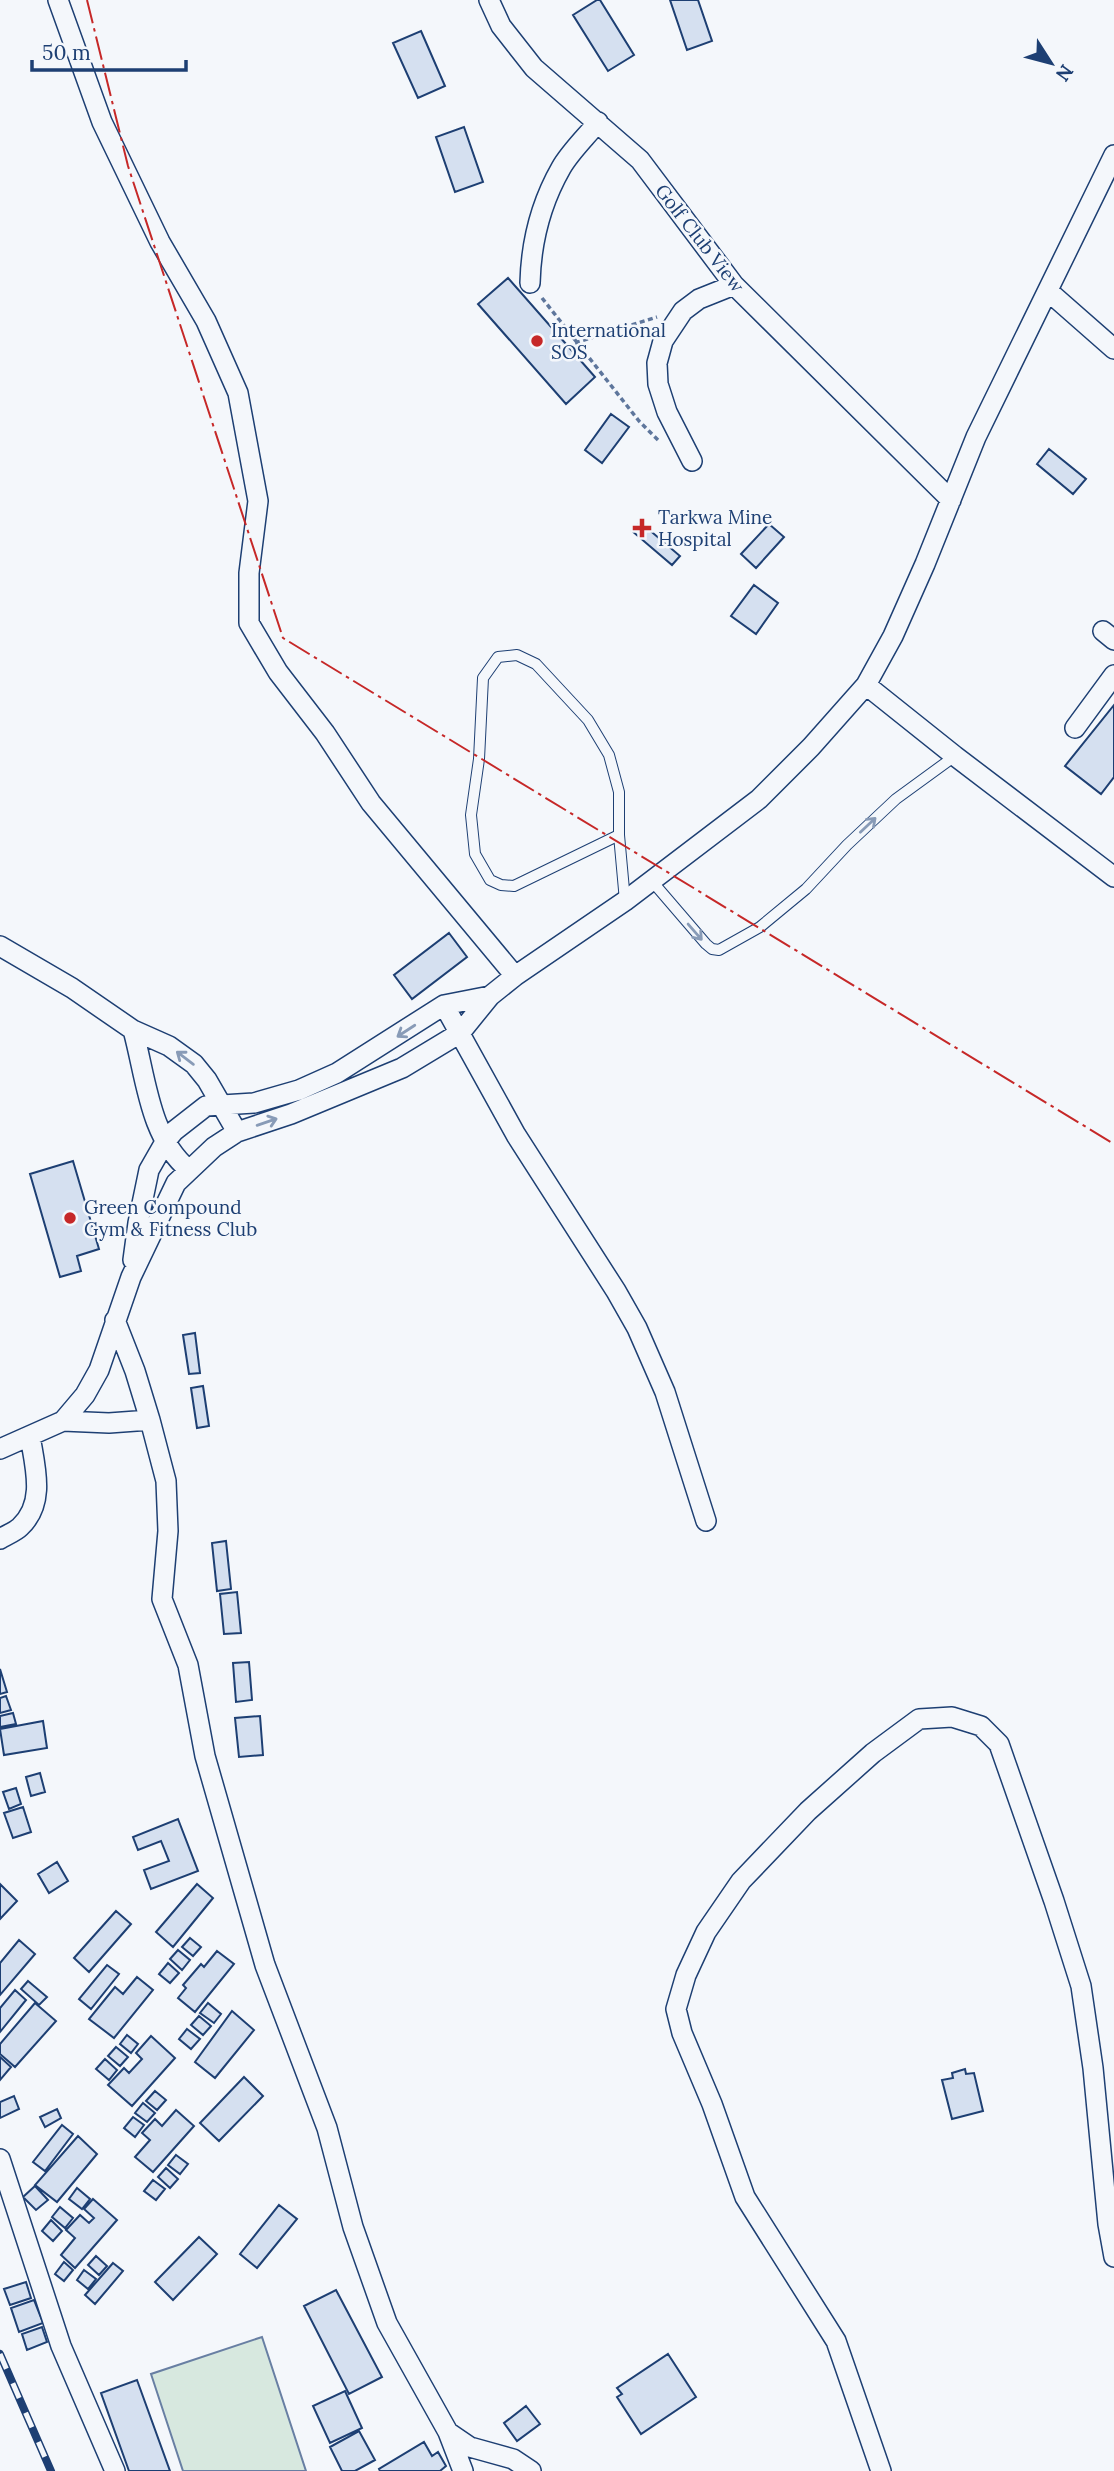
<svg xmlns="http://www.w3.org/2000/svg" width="1114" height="2471" viewBox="0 0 1114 2471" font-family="Lora,serif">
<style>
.green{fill:#d7e8df;stroke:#687fa3;stroke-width:2}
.building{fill:#d5e0f0;stroke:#1d3f73;stroke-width:2}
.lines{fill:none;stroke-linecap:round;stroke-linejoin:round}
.lane-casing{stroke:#1d3f73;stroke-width:12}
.street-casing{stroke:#1d3f73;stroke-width:22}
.path{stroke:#5e769c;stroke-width:3.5;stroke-dasharray:5 3.5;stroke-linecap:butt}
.lane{stroke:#f4f7fb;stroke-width:10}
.street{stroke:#f4f7fb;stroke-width:19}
.rail-casing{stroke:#1d3f73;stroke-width:8}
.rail{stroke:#f4f7fb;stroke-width:5;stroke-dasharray:16;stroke-linecap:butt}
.power{stroke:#c62828;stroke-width:2;stroke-dasharray:24 5 3.5 5;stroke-linecap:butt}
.oneway{stroke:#889bb7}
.poi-dot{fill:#c62828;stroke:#f4f7fb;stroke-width:2.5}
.labels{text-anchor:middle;stroke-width:5;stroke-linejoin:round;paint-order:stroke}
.street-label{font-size:19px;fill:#1d3f73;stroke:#f4f7fb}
.poi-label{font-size:19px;fill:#1d3f73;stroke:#f4f7fb;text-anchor:start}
</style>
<rect width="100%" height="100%" fill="#f4f7fb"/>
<path class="green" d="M 262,2337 L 306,2471 L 183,2471 L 151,2374 Z"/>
<path class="building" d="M 597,0 L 600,0 L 634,55 L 608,71 L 573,15 Z
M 670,0 L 698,0 L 712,41 L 687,50 Z
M 421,31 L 445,86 L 418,98 L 393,43 Z
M 464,127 L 483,182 L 455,192 L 436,137 Z
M 508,278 L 595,377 L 566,404 L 478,304 Z
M 611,414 L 629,427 L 602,463 L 585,450 Z
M 1049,449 L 1086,479 L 1073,494 L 1037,464 Z
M 640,522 L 680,556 L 672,565 L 632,531 Z
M 769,524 L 784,537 L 756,568 L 741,554 Z
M 754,585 L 778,603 L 756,634 L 731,616 Z
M 1114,705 L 1114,777 L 1101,794 L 1065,766 Z
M 449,933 L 467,957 L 412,999 L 394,975 Z
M 73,1161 L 99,1249 L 77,1256 L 81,1271 L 60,1277 L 30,1174 Z
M 195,1333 L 200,1373 L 189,1374 L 183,1335 Z
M 203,1386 L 209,1426 L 197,1428 L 191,1388 Z
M 226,1541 L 231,1589 L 217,1591 L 212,1543 Z
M 237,1592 L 241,1633 L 224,1634 L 220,1594 Z
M 249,1662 L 252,1700 L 236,1702 L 233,1663 Z
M 0,1669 L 7,1692 L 0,1694 Z
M 6,1696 L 11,1710 L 0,1713 L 0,1698 Z
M 13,1713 L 16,1724 L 0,1727 L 0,1716 Z
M 260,1716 L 263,1755 L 239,1757 L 235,1718 Z
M 43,1721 L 47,1748 L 4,1755 L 0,1729 Z
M 40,1773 L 45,1792 L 31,1796 L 26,1777 Z
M 16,1788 L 21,1804 L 9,1809 L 3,1792 Z
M 23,1807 L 31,1832 L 13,1838 L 4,1813 Z
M 178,1819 L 198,1871 L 151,1889 L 144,1870 L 169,1861 L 161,1841 L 138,1850 L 133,1837 Z
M 57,1862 L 68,1881 L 49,1893 L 38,1874 Z
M 0,1884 L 17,1901 L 0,1919 Z
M 197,1884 L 213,1898 L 173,1947 L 156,1932 Z
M 116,1911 L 131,1924 L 89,1972 L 74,1958 Z
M 190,1938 L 201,1947 L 193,1956 L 182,1947 Z
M 19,1940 L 35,1954 L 0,1995 L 0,1963 Z
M 178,1950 L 190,1960 L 182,1970 L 170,1959 Z
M 217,1951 L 234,1964 L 195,2012 L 178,1998 L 186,1988 L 183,1985 L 201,1964 L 204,1967 Z
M 168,1963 L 179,1973 L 170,1983 L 159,1974 Z
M 107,1965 L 119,1974 L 91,2009 L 79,1999 Z
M 137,1977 L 153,1990 L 114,2038 L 89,2019 L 115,1987 L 123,1994 Z
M 28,1981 L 47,1997 L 39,2005 L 21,1989 Z
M 15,1990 L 26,2000 L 0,2032 L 0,2008 Z
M 35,2003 L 56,2021 L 15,2067 L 0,2054 L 0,2044 Z
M 208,2003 L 221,2014 L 214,2023 L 200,2013 Z
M 232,2011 L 254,2030 L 215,2078 L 195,2062 Z
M 199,2016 L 211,2026 L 203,2035 L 191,2025 Z
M 187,2029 L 200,2039 L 191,2049 L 179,2039 Z
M 127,2035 L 138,2044 L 131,2053 L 120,2044 Z
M 151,2036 L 175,2058 L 132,2106 L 108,2085 L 124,2068 L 129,2073 L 142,2059 L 136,2053 Z
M 116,2047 L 128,2057 L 120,2066 L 108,2056 Z
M 0,2057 L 11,2067 L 0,2080 Z
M 105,2059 L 117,2070 L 109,2080 L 96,2069 Z
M 965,2069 L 966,2074 L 974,2073 L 983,2111 L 952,2119 L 942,2080 L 953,2078 L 952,2073 Z
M 244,2077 L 263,2096 L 219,2141 L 200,2123 Z
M 155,2091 L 166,2100 L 157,2110 L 146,2101 Z
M 14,2096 L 19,2109 L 0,2118 L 0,2102 Z
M 143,2103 L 155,2113 L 147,2122 L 135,2113 Z
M 57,2109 L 61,2118 L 45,2127 L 40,2117 Z
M 176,2110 L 194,2126 L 153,2172 L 135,2157 L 150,2140 L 142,2133 L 155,2119 L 162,2126 Z
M 133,2117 L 144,2125 L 135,2137 L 124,2128 Z
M 62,2125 L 73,2134 L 45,2171 L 33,2162 Z
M 78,2136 L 97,2154 L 57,2202 L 35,2185 Z
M 176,2155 L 188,2164 L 180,2174 L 168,2165 Z
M 166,2168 L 178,2179 L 170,2188 L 158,2177 Z
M 153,2180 L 165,2189 L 156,2200 L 144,2191 Z
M 35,2186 L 48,2200 L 36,2210 L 23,2197 Z
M 77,2188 L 90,2199 L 82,2209 L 69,2199 Z
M 93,2199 L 117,2220 L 75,2268 L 61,2255 L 75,2238 L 66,2230 L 80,2215 L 89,2223 L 94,2218 L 84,2209 Z
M 279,2205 L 297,2219 L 257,2268 L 240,2254 Z
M 60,2207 L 73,2218 L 65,2228 L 52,2217 Z
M 51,2220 L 62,2231 L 53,2241 L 42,2231 Z
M 199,2237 L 217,2254 L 173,2300 L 155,2282 Z
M 96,2256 L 107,2266 L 99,2275 L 88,2265 Z
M 64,2262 L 73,2270 L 64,2281 L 55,2274 Z
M 113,2263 L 123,2271 L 95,2304 L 85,2295 Z
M 84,2270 L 96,2279 L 88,2289 L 77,2280 Z
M 26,2282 L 31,2298 L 10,2305 L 4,2289 Z
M 336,2290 L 382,2377 L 349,2394 L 304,2306 Z
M 34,2300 L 43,2323 L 19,2332 L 11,2308 Z
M 42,2327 L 47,2342 L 27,2350 L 22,2334 Z
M 668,2354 L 696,2397 L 641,2434 L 617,2397 L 622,2394 L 617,2388 Z
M 137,2380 L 170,2471 L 129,2471 L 101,2393 Z
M 345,2391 L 362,2428 L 330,2443 L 313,2406 Z
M 526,2406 L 540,2424 L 517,2441 L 504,2423 Z
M 359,2431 L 375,2460 L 355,2471 L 342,2471 L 330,2447 Z
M 424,2442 L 432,2456 L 438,2452 L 446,2466 L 440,2471 L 380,2471 L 379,2469 Z"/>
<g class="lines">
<defs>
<path id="lane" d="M 619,835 L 514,886 L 501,885 L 490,880 L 475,854 L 471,815 L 479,759 L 483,678 L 498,657 L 517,655 L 536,664 L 588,720 L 609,755 L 619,792 L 619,835 L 625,901
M 651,880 L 706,944 L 712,949 L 719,950 L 760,927 L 806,889 L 847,845 L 896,799 L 955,756"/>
<path id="street" d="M 58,0 L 102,122 L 160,242 L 206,321 L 238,393 L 258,501 L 249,573 L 249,623 L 278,672 L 325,733 L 371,803 L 515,976
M 489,0 L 501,26 L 534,68 L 640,160 L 734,285 L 951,500
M 530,283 C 531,243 541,203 561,168 C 570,152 586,137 598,122
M 1048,291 L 1114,349
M 692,461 L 667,412 L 658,384 L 657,363 L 663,341 L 683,311 L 699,299 L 734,285
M 1103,631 L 1114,640
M 866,685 L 955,756 L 1114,877
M 1075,728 L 1114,675
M 0,946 L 72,988 L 133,1030 L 169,1046 L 194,1064 L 207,1080 L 237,1132
M 444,1005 L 516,1135 L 616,1291 L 637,1328 L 665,1392 L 706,1521
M 133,1030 C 146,1077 149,1137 189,1170
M 133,1260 L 138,1223 L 149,1170 L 165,1142 L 174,1131 L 206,1106 L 254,1103 L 299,1090 L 337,1073 L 444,1005 L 490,996
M 115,1320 L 135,1371 L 150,1420
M 63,1421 L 109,1423 L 150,1420 L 166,1481 L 168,1531 L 162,1599 L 188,1665 L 205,1756 L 265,1965 L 327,2128 L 353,2227 L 387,2323 L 448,2432 L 470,2447 L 513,2459 L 531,2471
M 0,1449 L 63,1421 L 85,1395 L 99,1370 L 131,1277 L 176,1183 L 214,1147 L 237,1132 L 291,1114 L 402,1068 L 460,1033 L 490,996 L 515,976 L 625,901 L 759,799 L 811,747 L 866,685 L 893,636 L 925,564 L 976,437 L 1114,155
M 0,1539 C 6,1535 15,1532 20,1527 C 46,1503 35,1467 30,1436
M 0,2159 L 61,2346 L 115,2471
M 448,2432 L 463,2471
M 881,2471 L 836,2341 L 745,2197 L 712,2104 L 682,2033 L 676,2009 L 686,1975 L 706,1932 L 741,1881 L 808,1811 L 873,1753 L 919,1719 L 952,1717 L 981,1726 L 999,1744 L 1054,1901 L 1081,1986 L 1093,2068 L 1108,2224 L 1114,2257"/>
</defs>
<use href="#lane" class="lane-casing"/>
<use href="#street" class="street-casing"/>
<path class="path" d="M 542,298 L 639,421 L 659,441
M 575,343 L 657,317"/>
<use href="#lane" class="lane"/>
<use href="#street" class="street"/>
<defs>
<path id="rail" d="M 0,2354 L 51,2471"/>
</defs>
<use href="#rail" class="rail-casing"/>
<use href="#rail" class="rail"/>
<path class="power" d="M 87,0 L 128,166 L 283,638 L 1114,1144"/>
</g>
<defs><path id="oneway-shaft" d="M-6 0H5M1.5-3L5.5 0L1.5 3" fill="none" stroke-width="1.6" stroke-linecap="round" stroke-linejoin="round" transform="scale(1.75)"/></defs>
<g class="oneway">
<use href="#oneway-shaft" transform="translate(868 825) rotate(-43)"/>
<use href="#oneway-shaft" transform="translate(695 932) rotate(49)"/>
<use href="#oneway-shaft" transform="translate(406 1031) rotate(147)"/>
<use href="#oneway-shaft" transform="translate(185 1058) rotate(-143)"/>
<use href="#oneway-shaft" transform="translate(267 1122) rotate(-19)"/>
</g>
<g class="poi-dot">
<circle cx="537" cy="341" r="7"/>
<path d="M638.5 517.5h7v7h7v7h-7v7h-7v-7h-7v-7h7z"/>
<circle cx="70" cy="1218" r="7"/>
</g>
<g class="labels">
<g class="street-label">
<text transform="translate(700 238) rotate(52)" y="7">Golf Club View</text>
</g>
<g class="poi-label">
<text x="551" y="337">International<tspan x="551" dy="22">SOS</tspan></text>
<text x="658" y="524">Tarkwa Mine<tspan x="658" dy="22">Hospital</tspan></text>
<text x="84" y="1214">Green Compound<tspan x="84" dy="22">Gym &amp; Fitness Club</tspan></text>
</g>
</g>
<g transform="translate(1051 63) rotate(126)" stroke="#f4f7fb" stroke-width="5" paint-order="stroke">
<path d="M0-5L12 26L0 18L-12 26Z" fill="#1d3f73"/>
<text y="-10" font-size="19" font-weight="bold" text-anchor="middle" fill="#1d3f73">N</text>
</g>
<path d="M32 60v10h154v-10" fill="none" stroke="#1d3f73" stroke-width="3.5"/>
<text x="42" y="60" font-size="21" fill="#1d3f73" stroke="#f4f7fb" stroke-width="5" paint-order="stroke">50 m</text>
</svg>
